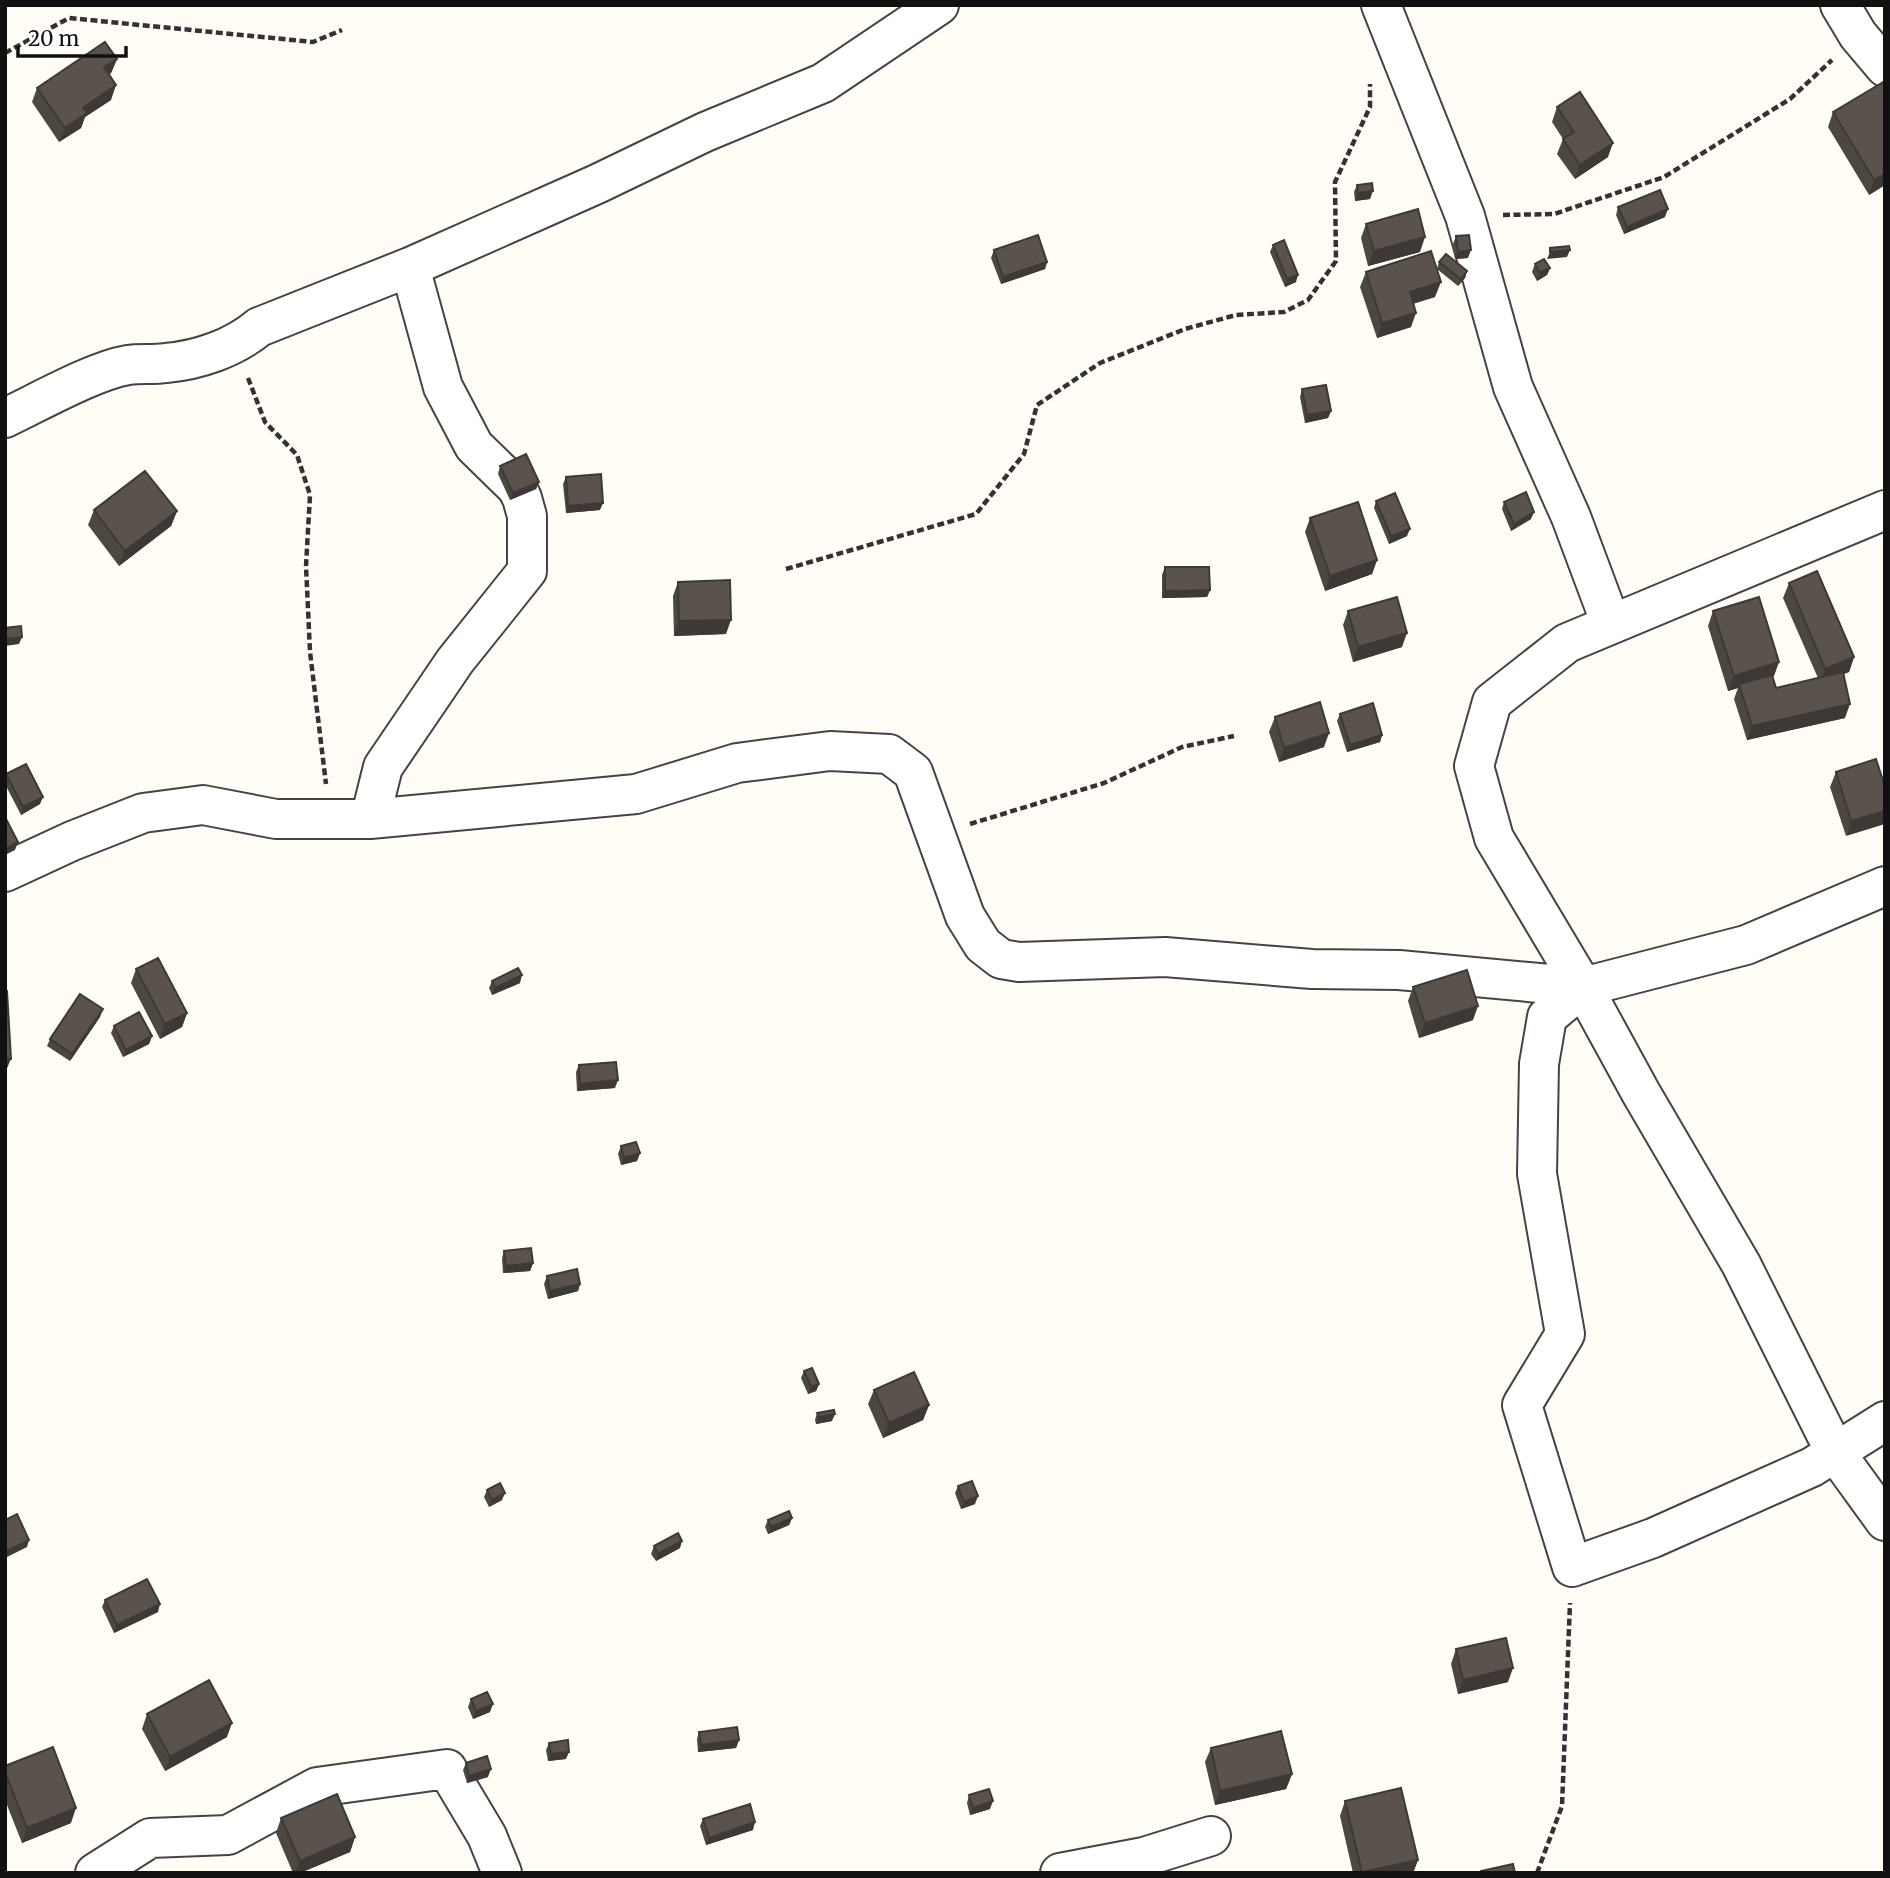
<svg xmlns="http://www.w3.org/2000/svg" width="1890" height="1878" viewBox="0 0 1890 1878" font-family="Merriweather,serif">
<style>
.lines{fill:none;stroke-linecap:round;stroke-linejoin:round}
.minor-casing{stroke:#444;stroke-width:42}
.path{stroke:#333;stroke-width:4.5;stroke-dasharray:7 3.5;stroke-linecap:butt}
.minor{stroke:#fff;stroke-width:38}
.wall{fill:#4d4742}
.shaded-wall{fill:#3f3936}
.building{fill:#5a524d;stroke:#3f3936;stroke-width:2}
</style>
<rect width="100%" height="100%" fill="#fffdf5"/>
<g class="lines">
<defs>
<path id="minor" d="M 1381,5 L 1465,216 L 1513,387 L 1571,517 L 1611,624
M 1840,5 L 1858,35 L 1885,67
M 5,418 C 39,402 93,371 128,365 C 140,363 153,365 166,363 C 199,360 234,348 259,327 L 410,267 L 597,184 L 705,132 L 823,83 L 939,5
M 1885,510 L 1567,643 L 1492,702 L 1474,766 L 1494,838 L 1583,987 L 1641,1093 L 1741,1264 L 1835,1452 L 1885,1521
M 370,819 L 383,767 L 455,661 L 527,571 L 527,516 L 522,498 L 517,488 L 474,446 L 443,387 L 410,267
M 5,872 L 72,841 L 143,813 L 203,805 L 276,819 L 370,819 L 636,794 L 737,763 L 830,751 L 889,754 L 913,772 L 965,916 L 983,945 L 1001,959 L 1019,962 L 1165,957 L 1312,969 L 1399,970 L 1583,987
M 1885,886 L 1746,945 L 1583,987 L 1547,1017 L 1539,1064 L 1537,1174 L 1565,1334 L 1522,1405 L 1572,1567 L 1653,1538 L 1812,1467 L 1885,1421
M 95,1873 L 150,1838 L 228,1835 L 317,1787 L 447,1769 L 487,1836 L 502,1873
M 1060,1873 L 1144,1857 L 1211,1836"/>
</defs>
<use href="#minor" class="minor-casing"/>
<path class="path" d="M 5,53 L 69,18 L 313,42 L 342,30
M 1503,215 L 1554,214 L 1664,177 L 1790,99 L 1832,60
M 248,378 L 265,422 L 297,455 L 310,495 L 306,566 L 310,652 L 326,784
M 786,569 L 976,514 L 1024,454 L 1037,405 L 1100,363 L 1185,329 L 1236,315 L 1284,312 L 1308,300 L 1336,261 L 1335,182 L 1370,107 L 1370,84
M 970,824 L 1104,783 L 1182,747 L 1234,736
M 1537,1873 L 1562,1806 L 1570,1603"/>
<use href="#minor" class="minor"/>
</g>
<path class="wall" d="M 117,59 L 111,73 L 109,75 L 111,100 L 85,117 L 81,128 L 59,142 L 32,102 L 37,88 Z
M 1885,81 L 1885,185 L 1869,195 L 1828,127 L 1833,112 Z
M 1557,107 L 1608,157 L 1575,179 L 1557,154 L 1563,139 L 1552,122 Z
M 1357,185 L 1370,199 L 1355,201 L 1354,192 Z
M 1618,207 L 1665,217 L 1624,234 L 1616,215 Z
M 1366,224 L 1420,252 L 1368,266 L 1361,238 Z
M 1456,236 L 1468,258 L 1455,259 L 1453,244 Z
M 1273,245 L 1296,282 L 1285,287 L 1270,252 Z
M 994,250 L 1047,262 L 1045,269 L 1001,284 L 991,258 Z
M 1439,262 L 1467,271 L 1465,278 L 1458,286 L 1437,269 Z
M 1535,264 L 1550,268 L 1547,275 L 1537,281 L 1532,272 Z
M 1366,272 L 1435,297 L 1413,304 L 1411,327 L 1377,338 L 1360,287 Z
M 1302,389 L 1331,411 L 1328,418 L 1305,423 L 1300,397 Z
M 500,466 L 539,482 L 536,489 L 510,500 L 498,474 Z
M 566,477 L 600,510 L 566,513 L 563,484 Z
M 1376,501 L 1407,536 L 1389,544 L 1374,508 Z
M 1504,502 L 1531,519 L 1511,531 L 1502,509 Z
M 94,510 L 177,511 L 171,526 L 119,566 L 88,525 Z
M 1310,518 L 1377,560 L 1372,574 L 1325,591 L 1305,532 Z
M 1165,567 L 1210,590 L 1207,597 L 1162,598 L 1162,575 Z
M 678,582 L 726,634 L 674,636 L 673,596 Z
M 1789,583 L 1854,657 L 1849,672 L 1843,674 L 1845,718 L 1747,740 L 1734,699 L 1738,688 L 1728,691 L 1708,626 L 1713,611 L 1774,676 L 1772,677 L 1776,688 L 1818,678 L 1783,598 Z
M 1348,611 L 1402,647 L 1353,662 L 1343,625 Z
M 1340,714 L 1382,735 L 1380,742 L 1347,752 L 1337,721 Z
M 1275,717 L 1324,747 L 1279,762 L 1269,732 Z
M 1876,759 L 1846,836 L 1830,787 L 1836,772 Z
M 6,774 L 40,804 L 21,815 L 5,784 Z
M 136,969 L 187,1013 L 182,1027 L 160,1039 L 131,983 Z
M 492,981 L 520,983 L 492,995 L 489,988 Z
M 1413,987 L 1473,1020 L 1419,1038 L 1408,1001 Z
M 100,1017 L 70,1061 L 47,1046 L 50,1039 Z
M 114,1026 L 152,1036 L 149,1044 L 123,1057 L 111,1033 Z
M 579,1065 L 615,1088 L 577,1091 L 576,1072 Z
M 621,1146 L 640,1153 L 637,1161 L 621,1165 L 618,1154 Z
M 504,1251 L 533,1263 L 530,1271 L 503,1273 L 502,1258 Z
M 547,1276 L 580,1284 L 578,1291 L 548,1299 L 544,1284 Z
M 804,1371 L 819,1384 L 816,1391 L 808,1394 L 801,1378 Z
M 874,1390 L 929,1405 L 923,1420 L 883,1438 L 868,1404 Z
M 817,1413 L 832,1421 L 816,1424 L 815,1420 Z
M 958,1486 L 975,1504 L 961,1509 L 955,1493 Z
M 487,1490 L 502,1500 L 489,1507 L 484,1497 Z
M 792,1518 L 789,1525 L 768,1534 L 765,1527 L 768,1520 Z
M 654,1546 L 680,1548 L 656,1561 L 651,1554 Z
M 105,1600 L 158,1612 L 114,1633 L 102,1607 Z
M 1456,1649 L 1508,1682 L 1458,1694 L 1451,1664 Z
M 471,1699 L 490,1712 L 473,1719 L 468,1707 Z
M 147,1714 L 227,1737 L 165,1771 L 142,1729 Z
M 699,1732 L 739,1740 L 736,1748 L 698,1752 L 697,1739 Z
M 549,1743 L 566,1759 L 548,1761 L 546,1750 Z
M 1211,1748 L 1292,1774 L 1286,1789 L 1215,1805 L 1205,1762 Z
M 466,1763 L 488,1777 L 467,1783 L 463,1770 Z
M 5,1766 L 71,1823 L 22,1843 L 5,1800 Z
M 969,1795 L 990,1809 L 970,1815 L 967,1803 Z
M 1345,1801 L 1418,1860 L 1413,1873 L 1353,1873 L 1340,1816 Z
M 281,1818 L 355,1837 L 350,1852 L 300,1873 L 293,1873 L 276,1833 Z
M 703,1819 L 753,1830 L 706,1845 L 700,1826 Z"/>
<path class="shaded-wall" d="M 117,59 L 111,73 L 99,82 L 104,67 Z
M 116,85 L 111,100 L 85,117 L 81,128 L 59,142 L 65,128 L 83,108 Z
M 1613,143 L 1608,157 L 1575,179 L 1580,165 Z
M 1885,174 L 1885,185 L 1869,195 L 1874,180 Z
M 1373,191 L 1370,199 L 1355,201 L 1358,193 Z
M 1668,209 L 1665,217 L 1624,234 L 1627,227 Z
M 1425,237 L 1420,252 L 1368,266 L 1374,251 Z
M 1471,250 L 1468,258 L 1455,259 L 1458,252 Z
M 1570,250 L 1567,257 L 1547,259 L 1550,252 Z
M 1047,262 L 1045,269 L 1001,284 L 1003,277 Z
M 1550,268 L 1547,275 L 1537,281 L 1540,273 Z
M 1467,271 L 1465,278 L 1458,286 L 1461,279 Z
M 1298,275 L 1296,282 L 1285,287 L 1287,279 Z
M 1441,282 L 1435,297 L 1404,306 L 1410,292 Z
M 1416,313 L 1411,327 L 1377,338 L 1382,323 Z
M 1331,411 L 1328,418 L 1305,423 L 1307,415 Z
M 539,482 L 536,489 L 510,500 L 513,493 Z
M 603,503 L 600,510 L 566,513 L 568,506 Z
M 177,511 L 171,526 L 119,566 L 125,551 Z
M 1534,512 L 1531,519 L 1511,531 L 1514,524 Z
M 1410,529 L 1407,536 L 1389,544 L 1391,536 Z
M 1377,560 L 1372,574 L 1325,591 L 1330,576 Z
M 1210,590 L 1207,597 L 1162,598 L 1165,591 Z
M 731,620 L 726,634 L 674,636 L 679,621 Z
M 1407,633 L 1402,647 L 1353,662 L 1358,647 Z
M 22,637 L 19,644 L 5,646 L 5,639 Z
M 1854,657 L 1849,672 L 1820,684 L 1825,669 Z
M 1779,662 L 1774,676 L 1740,687 L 1739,684 L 1738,688 L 1728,691 L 1734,676 Z
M 1850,704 L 1845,718 L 1747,740 L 1752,726 Z
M 1329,733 L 1324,747 L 1279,762 L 1284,748 Z
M 1382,735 L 1380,742 L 1347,752 L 1350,745 Z
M 43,797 L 40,804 L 21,815 L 23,807 Z
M 1885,811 L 1885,824 L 1846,836 L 1851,821 Z
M 18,842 L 15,850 L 5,855 L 5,849 Z
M 522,975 L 520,983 L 492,995 L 495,988 Z
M 1478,1006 L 1473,1020 L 1419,1038 L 1425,1023 Z
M 103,1009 L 100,1017 L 70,1061 L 72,1054 Z
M 187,1013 L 182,1027 L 160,1039 L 165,1024 Z
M 152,1036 L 149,1044 L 123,1057 L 126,1050 Z
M 5,1059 L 11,1059 L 5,1073 Z
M 618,1080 L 615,1088 L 577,1091 L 580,1084 Z
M 640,1153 L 637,1161 L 621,1165 L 624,1158 Z
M 533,1263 L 530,1271 L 503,1273 L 506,1266 Z
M 580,1284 L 578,1291 L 548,1299 L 550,1291 Z
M 819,1384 L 816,1391 L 808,1394 L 811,1387 Z
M 929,1405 L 923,1420 L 883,1438 L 889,1423 Z
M 835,1414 L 832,1421 L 816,1424 L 819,1417 Z
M 505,1493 L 502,1500 L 489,1507 L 492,1500 Z
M 978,1496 L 975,1504 L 961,1509 L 964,1502 Z
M 792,1518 L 789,1525 L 768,1534 L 771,1527 Z
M 29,1540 L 27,1547 L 5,1558 L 5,1552 Z
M 682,1541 L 680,1548 L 656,1561 L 658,1554 Z
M 160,1604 L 158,1612 L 114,1633 L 117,1625 Z
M 1513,1668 L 1508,1682 L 1458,1694 L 1463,1680 Z
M 493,1704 L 490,1712 L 473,1719 L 476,1711 Z
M 232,1723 L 227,1737 L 165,1771 L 170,1757 Z
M 739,1740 L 736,1748 L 698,1752 L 701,1745 Z
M 569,1752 L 566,1759 L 548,1761 L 551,1754 Z
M 491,1769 L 488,1777 L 467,1783 L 469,1776 Z
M 1292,1774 L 1286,1789 L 1215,1805 L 1220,1791 Z
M 993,1801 L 990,1809 L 970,1815 L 973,1808 Z
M 76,1808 L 71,1823 L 22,1843 L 27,1828 Z
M 755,1822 L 753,1830 L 706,1845 L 709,1838 Z
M 355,1837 L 350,1852 L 300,1873 L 295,1873 L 300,1861 Z
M 1418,1860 L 1413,1873 L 1362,1873 Z"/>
<path class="building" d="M 105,42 L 117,59 L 104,67 L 116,85 L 83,108 L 87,113 L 65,128 L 37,88 Z
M 1885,81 L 1885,174 L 1874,180 L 1833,112 Z
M 1580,92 L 1613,143 L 1580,165 L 1563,139 L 1574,132 L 1557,107 Z
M 1372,183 L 1373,191 L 1358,193 L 1357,185 Z
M 1660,190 L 1668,209 L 1627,227 L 1618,207 Z
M 1418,209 L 1425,237 L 1374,251 L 1366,224 Z
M 1038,235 L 1047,262 L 1003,277 L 994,250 Z
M 1469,235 L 1471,250 L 1458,252 L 1456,236 Z
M 1284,240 L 1298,275 L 1287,279 L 1273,245 Z
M 1569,246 L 1570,250 L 1550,252 L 1550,248 Z
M 1431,251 L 1441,282 L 1410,292 L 1416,313 L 1382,323 L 1366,272 Z
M 1446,254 L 1467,271 L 1461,279 L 1439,262 Z
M 1544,259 L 1550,268 L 1540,273 L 1535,264 Z
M 1326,385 L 1331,411 L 1307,415 L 1302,389 Z
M 526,454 L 539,482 L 513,493 L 500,466 Z
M 145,471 L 177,511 L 125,551 L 94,510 Z
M 601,474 L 603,503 L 568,506 L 566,477 Z
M 1526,492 L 1534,512 L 1514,524 L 1504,502 Z
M 1395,493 L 1410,529 L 1391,536 L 1376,501 Z
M 1358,502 L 1377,560 L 1330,576 L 1310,518 Z
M 1165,567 L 1209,567 L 1210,590 L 1165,591 Z
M 1817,571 L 1854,657 L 1825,669 L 1789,583 Z
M 730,580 L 731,620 L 679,621 L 678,582 Z
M 1397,597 L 1407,633 L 1358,647 L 1348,611 Z
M 1759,597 L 1779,662 L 1734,676 L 1713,611 Z
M 21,626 L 22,637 L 5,639 L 5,628 Z
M 1843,672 L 1850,704 L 1752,726 L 1739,684 L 1772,675 L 1776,688 Z
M 1320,702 L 1329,733 L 1284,748 L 1275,717 Z
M 1373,703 L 1382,735 L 1350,745 L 1340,714 Z
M 1876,759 L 1885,787 L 1885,811 L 1851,821 L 1836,772 Z
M 26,764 L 43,797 L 23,807 L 6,774 Z
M 5,817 L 18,842 L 5,849 Z
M 158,958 L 187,1013 L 165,1024 L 136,969 Z
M 518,968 L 522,975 L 495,988 L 492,981 Z
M 1467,970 L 1478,1006 L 1425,1023 L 1413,987 Z
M 5,991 L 7,991 L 11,1059 L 5,1059 Z
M 80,994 L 103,1009 L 72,1054 L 50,1039 Z
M 139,1012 L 152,1036 L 126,1050 L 114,1026 Z
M 616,1062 L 618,1080 L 580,1084 L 579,1065 Z
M 636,1142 L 640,1153 L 624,1158 L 621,1146 Z
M 531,1248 L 533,1263 L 506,1266 L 504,1251 Z
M 577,1269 L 580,1284 L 550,1291 L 547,1276 Z
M 812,1368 L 819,1384 L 811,1387 L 804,1371 Z
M 914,1372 L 929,1405 L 889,1423 L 874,1390 Z
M 834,1410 L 835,1414 L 819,1417 L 817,1413 Z
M 972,1481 L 978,1496 L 964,1502 L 958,1486 Z
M 500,1483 L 505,1493 L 492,1500 L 487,1490 Z
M 789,1511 L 792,1518 L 771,1527 L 768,1520 Z
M 17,1514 L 29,1540 L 5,1552 L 5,1520 Z
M 678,1533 L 682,1541 L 658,1554 L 654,1546 Z
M 147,1579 L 160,1604 L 117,1625 L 105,1600 Z
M 1506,1638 L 1513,1668 L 1463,1680 L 1456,1649 Z
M 209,1680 L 232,1723 L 170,1757 L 147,1714 Z
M 487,1692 L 493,1704 L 476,1711 L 471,1699 Z
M 737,1727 L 739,1740 L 701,1745 L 699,1732 Z
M 1281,1731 L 1292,1774 L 1220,1791 L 1211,1748 Z
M 568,1740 L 569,1752 L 551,1754 L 549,1743 Z
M 53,1747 L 76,1808 L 27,1828 L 5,1772 L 5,1766 Z
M 487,1756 L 491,1769 L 469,1776 L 466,1763 Z
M 1401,1788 L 1418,1860 L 1362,1872 L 1345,1801 Z
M 989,1789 L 993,1801 L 973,1808 L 969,1795 Z
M 337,1794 L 355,1837 L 300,1861 L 281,1818 Z
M 750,1804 L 755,1822 L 709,1838 L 703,1819 Z
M 1513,1864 L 1515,1873 L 1481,1873 L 1481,1871 Z"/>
<rect width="1890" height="1878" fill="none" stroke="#111111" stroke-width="14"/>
<path d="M18 46v10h108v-10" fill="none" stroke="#111111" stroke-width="3.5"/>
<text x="28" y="46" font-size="21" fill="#111111" stroke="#ffffff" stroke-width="5" paint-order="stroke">20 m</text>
</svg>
